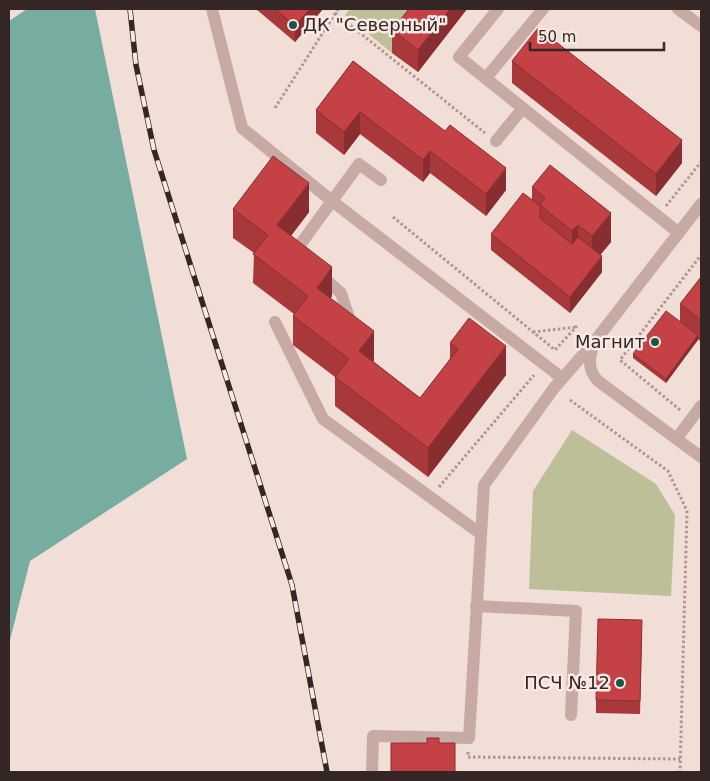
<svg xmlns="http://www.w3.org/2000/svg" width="710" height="781" viewBox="0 0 710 781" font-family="'DejaVu Sans',sans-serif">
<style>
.green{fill:#bcbf98}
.water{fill:#77ada0}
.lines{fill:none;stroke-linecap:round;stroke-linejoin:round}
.path{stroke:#b3948e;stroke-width:3;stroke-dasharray:2.5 2.5;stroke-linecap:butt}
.minor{stroke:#c8aaa4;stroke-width:12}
.rail-casing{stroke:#332625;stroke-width:5.5}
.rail{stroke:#f8e9e3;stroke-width:4;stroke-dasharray:11;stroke-linecap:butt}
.wall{fill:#a9383b}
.shaded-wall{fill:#892e30}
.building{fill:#c44145;stroke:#892e30}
.poi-dot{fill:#1c5448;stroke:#f8e9e3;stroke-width:2}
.labels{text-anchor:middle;stroke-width:5;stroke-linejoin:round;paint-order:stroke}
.poi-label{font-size:18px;fill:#332625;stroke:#f8e9e3;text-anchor:end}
</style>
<rect width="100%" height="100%" fill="#f0ded7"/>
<path class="green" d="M 350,9 L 426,9 L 392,53 L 345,15 Z
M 572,430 L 656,484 L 675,515 L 671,596 L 529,589 L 533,491 Z"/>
<path class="water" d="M 27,9 L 95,9 L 187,459 L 30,561 L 9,644 L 9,21 Z"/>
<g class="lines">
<path class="path" d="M 335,13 L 485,133
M 275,108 L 338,9
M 666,206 L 701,162
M 393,217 L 555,350 L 577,326
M 533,332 L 577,327
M 570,400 L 668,471 L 687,511 L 680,772
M 680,410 L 620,360 L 701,255
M 439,487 L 534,375
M 468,752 L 468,757 L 680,759"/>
<path class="minor" d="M 212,9 L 242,128 L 332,201 L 562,378
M 498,9 L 459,57 L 679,233
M 678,9 L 701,26
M 486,78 L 543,9
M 496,141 L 523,108
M 298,257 L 294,253 L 359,164 L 381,180
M 319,274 L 341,293 L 352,327
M 275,322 L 323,419 L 481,534
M 594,343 C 589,358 587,369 598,381 L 701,457
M 677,438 L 701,406
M 476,606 L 576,611 L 571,715
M 372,772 L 373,736 L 469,738 L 484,485 L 554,388 L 595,341 L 701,204"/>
<defs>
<path id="rail" d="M 130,9 L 136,65 L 154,150 L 292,585 L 327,772"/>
</defs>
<use href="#rail" class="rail-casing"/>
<use href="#rail" class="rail"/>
</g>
<path class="wall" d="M 256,9 L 323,9 L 295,42 Z
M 409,9 L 467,9 L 418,72 L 392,53 L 392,30 Z
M 353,61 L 506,190 L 486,216 L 430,173 L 423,182 L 360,134 L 344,155 L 316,133 L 316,110 Z
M 512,61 L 682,163 L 656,196 L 512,83 Z
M 532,187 L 611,242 L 600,255 L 602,272 L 570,313 L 491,250 L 491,234 L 532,200 Z
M 233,209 L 309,212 L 291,236 L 332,296 L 330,299 L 374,360 L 373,361 L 420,398 L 450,359 L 450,343 L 506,375 L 428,477 L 335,406 L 335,377 L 293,345 L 293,316 L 294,314 L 253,283 L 254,253 L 233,238 Z
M 701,277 L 701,342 L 698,339 L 666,383 L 633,358 L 633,354 L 680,322 L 680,304 Z
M 642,633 L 640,714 L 596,713 L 596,700 Z"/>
<path class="shaded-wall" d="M 310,9 L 323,9 L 295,42 L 295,26 Z
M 450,9 L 467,9 L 418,72 L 418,50 Z
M 360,112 L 360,134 L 344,155 L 344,132 Z
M 682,140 L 682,163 L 656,196 L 656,174 Z
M 430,151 L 430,173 L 423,182 L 423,160 Z
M 506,168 L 506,190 L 486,216 L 486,194 Z
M 309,183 L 309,212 L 277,254 L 277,225 Z
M 611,213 L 611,242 L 592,265 L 592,236 Z
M 578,225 L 578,253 L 572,260 L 572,231 Z
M 602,256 L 602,272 L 570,313 L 570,297 Z
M 332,267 L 332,296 L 317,317 L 317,288 Z
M 374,331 L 374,360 L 359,380 L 359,351 Z
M 698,335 L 698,340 L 666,383 L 666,379 Z
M 506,346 L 506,375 L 428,477 L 428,448 Z"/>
<path class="building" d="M 275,9 L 310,9 L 295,26 Z
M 409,9 L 450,9 L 418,50 L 392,30 Z
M 538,28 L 682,140 L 656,174 L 512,61 Z
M 353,61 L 445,131 L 450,125 L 506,168 L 486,194 L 430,151 L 423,160 L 360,112 L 344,132 L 316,110 Z
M 273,156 L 309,183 L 277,225 L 332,267 L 317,288 L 374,331 L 359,351 L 420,398 L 458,349 L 450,343 L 469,318 L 506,346 L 428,448 L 335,377 L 349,359 L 293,316 L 308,296 L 253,254 L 268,235 L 233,209 Z
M 550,165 L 611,213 L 592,236 L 578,225 L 572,231 L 540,205 L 545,198 L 532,187 Z
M 523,193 L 540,206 L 540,218 L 572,244 L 578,237 L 602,256 L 570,297 L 491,234 Z
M 701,277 L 701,320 L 680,304 Z
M 666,311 L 698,335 L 666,379 L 633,354 Z
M 598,619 L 642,620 L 640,701 L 596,700 Z
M 427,738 L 439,738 L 439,743 L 455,743 L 455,772 L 391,772 L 391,743 L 427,743 Z"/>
<g class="poi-dot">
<circle cx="293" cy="25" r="5"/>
<circle cx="655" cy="342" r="5"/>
<circle cx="620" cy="683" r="5"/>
</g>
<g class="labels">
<g class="poi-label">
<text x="303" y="31" text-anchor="start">ДК "Северный"</text>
<text x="645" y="348">Магнит</text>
<text x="610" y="689">ПСЧ №12</text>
</g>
</g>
<rect width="710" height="781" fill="none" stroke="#332625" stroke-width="20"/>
<path d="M530 42v8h134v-8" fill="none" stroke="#332625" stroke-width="2.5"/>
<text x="538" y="42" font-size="15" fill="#332625" stroke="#f8e9e3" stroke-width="4" paint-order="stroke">50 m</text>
</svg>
